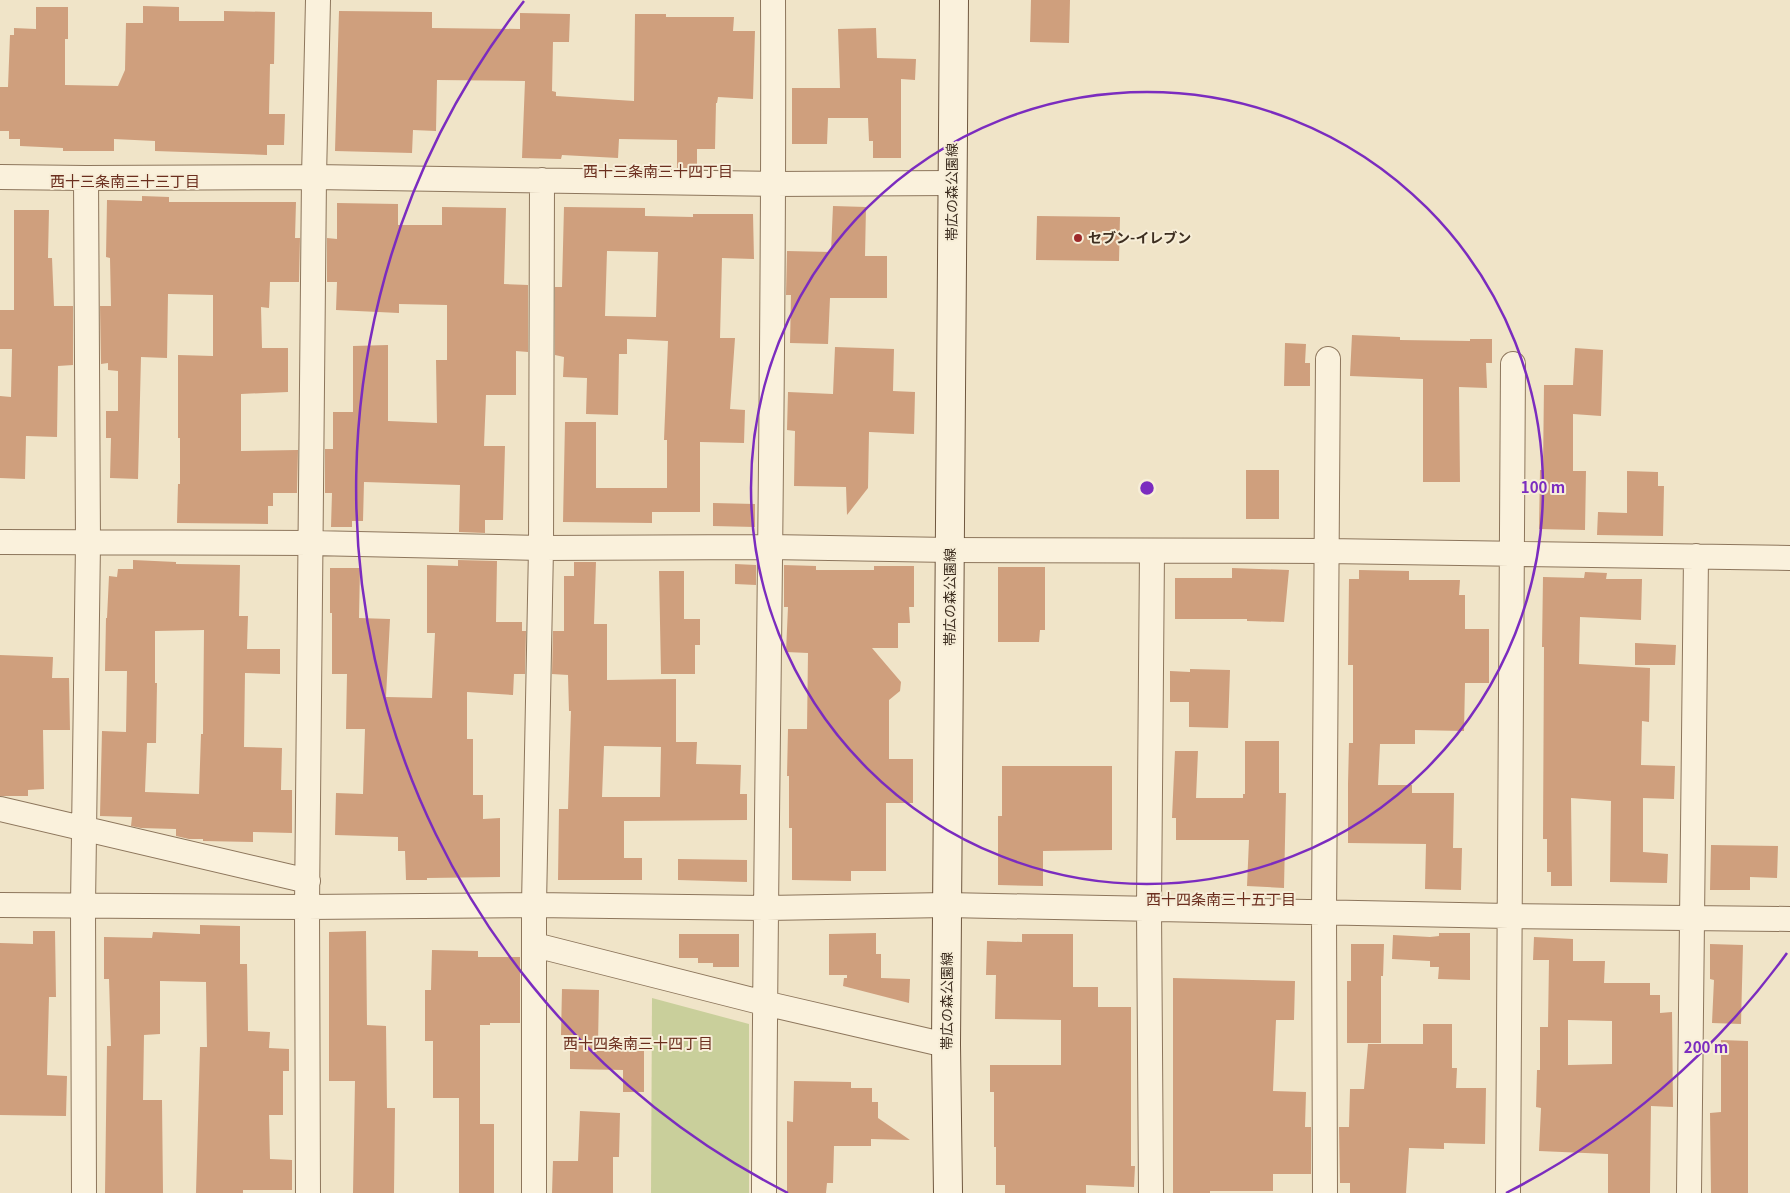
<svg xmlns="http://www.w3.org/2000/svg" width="1790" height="1193" viewBox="0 0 1790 1193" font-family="Georgia,'Noto Sans JP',serif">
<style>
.green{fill:#c9cf9b}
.building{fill:#cf9f7d;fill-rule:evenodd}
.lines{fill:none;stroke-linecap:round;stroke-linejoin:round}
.street-casing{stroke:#8d765c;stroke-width:26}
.secondary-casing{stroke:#6f573f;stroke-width:30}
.street{stroke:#faf1dc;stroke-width:24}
.secondary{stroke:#faf1dc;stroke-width:28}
.ring{fill:none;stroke:#7b2cbf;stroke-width:2.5}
.poi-dot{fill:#9e2a2b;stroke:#f7eed8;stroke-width:2}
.labels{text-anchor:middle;stroke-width:4;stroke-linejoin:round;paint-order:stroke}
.street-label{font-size:14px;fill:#3d2e20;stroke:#f7eed8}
.poi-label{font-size:14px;font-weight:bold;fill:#3d2e20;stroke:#f7eed8;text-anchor:start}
.neighbourhood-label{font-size:15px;fill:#6b2e1e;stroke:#f7eed8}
.centre{fill:#7b2cbf;stroke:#f7eed8;stroke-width:2.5}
.ring-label{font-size:15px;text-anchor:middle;font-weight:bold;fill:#7b2cbf;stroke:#f7eed8;stroke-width:4;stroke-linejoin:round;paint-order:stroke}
</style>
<rect width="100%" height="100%" fill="#f0e4c8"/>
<path class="green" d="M 652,998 L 749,1024 L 749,1193 L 651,1193 Z"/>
<path class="building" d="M 1031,0 L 1070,0 L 1069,43 L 1030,42 Z
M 143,6 L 179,7 L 179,21 L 224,21 L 224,11 L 275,12 L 274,64 L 270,64 L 269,114 L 285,114 L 284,145 L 267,145 L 267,155 L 155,151 L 155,141 L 114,139 L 114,151 L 63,151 L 63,148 L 20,146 L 20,139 L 9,139 L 9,131 L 0,131 L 0,87 L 8,87 L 10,35 L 14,35 L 14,28 L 36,29 L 36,7 L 68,7 L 68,39 L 65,39 L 65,85 L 118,86 L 125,70 L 126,23 L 143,23 Z
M 339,11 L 432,12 L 432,28 L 520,29 L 520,13 L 570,14 L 569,42 L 553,42 L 552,91 L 556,92 L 556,96 L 634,101 L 635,14 L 666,14 L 666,17 L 734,17 L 733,31 L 755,31 L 753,99 L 718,97 L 717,103 L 716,103 L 715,149 L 697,149 L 697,169 L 677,169 L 677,140 L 619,139 L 618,158 L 562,155 L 561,159 L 522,158 L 525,81 L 437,80 L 436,131 L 413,130 L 412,153 L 335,151 Z
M 876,28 L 877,58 L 916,59 L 915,80 L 901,79 L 901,158 L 873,158 L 873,141 L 869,141 L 868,118 L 828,118 L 827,144 L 792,144 L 792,88 L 840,88 L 838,29 Z
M 142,196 L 169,197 L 169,202 L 296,202 L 295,238 L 300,238 L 299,282 L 270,282 L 269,308 L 261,307 L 262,348 L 288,348 L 288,392 L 241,394 L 241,451 L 298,450 L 297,493 L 273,493 L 273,506 L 268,506 L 268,524 L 177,523 L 178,484 L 180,484 L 180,438 L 178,438 L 178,355 L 213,356 L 213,295 L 168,294 L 167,358 L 141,357 L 138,479 L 110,478 L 111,438 L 106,438 L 106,411 L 118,411 L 118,371 L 108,370 L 108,363 L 101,364 L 100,306 L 111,306 L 110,258 L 106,257 L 107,200 L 142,201 Z
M 337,203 L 398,204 L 398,225 L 442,225 L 442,207 L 506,208 L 504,284 L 528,285 L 528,352 L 516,351 L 516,395 L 486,395 L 484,446 L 505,446 L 503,520 L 485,520 L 485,533 L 459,532 L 460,485 L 364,482 L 363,521 L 352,521 L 352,527 L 331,527 L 332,493 L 325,493 L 325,449 L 333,449 L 333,412 L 353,412 L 353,346 L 388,345 L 388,421 L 437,423 L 436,360 L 447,360 L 447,305 L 399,304 L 399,313 L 336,310 L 337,282 L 327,282 L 327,238 L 337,239 Z
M 833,206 L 866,207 L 865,256 L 887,256 L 887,298 L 830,298 L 828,344 L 790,343 L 791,295 L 786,295 L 787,251 L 831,252 Z
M 564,207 L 645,208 L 645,216 L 693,217 L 693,214 L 753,214 L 754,259 L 722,258 L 720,338 L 735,338 L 730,409 L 745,410 L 744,443 L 700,442 L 700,512 L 652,512 L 652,523 L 563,522 L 565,422 L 596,422 L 596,488 L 667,488 L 667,440 L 664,440 L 668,341 L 627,339 L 627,354 L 619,354 L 618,415 L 586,414 L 587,378 L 563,377 L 564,357 L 555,355 L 555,287 L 562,287 ZM 607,251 L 658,252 L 656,317 L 605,316 Z
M 14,210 L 49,210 L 48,258 L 52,258 L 54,306 L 73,306 L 73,365 L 58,366 L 57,437 L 26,436 L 25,479 L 0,478 L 0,396 L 11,397 L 12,349 L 0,349 L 0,310 L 14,310 Z
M 1037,216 L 1120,217 L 1119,261 L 1036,260 Z
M 1352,335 L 1400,337 L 1400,340 L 1470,341 L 1470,339 L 1492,339 L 1492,363 L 1486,363 L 1487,388 L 1459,387 L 1460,482 L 1423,482 L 1423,379 L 1350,376 Z
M 1285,343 L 1306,344 L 1305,363 L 1310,363 L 1310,386 L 1284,386 Z
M 835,347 L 894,349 L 893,391 L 915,392 L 914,434 L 869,432 L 868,488 L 847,515 L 846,487 L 794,486 L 795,431 L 787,430 L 788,392 L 833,394 Z
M 1575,348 L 1603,350 L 1601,416 L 1573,414 L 1573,471 L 1586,471 L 1585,530 L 1539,529 L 1540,470 L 1543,470 L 1544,385 L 1573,385 Z
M 1246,470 L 1279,470 L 1279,519 L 1246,519 Z
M 1627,471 L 1658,472 L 1658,486 L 1664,486 L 1663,536 L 1597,535 L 1598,512 L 1627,513 Z
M 713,503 L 755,504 L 755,527 L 713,526 Z
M 133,560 L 176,562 L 176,564 L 240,565 L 239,616 L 248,616 L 247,649 L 280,649 L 280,674 L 245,673 L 244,747 L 282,748 L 281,790 L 292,790 L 292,833 L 253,832 L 253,842 L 203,841 L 203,839 L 189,839 L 176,836 L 176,829 L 141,828 L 131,826 L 132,817 L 100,816 L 102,731 L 126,732 L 127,671 L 105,671 L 106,618 L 107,618 L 109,576 L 117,577 L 118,569 L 133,569 ZM 204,630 L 203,734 L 201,734 L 199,794 L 145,792 L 147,743 L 156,743 L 157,683 L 155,683 L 155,631 Z
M 458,560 L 497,561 L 496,622 L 522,622 L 522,631 L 526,631 L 525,674 L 514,674 L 513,695 L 467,692 L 467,739 L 473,739 L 473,795 L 483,795 L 483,819 L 500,818 L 500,877 L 427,878 L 427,880 L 406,880 L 405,851 L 398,851 L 398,837 L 335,835 L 336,793 L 363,794 L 365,729 L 346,729 L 347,674 L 332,674 L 332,613 L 330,613 L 330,568 L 360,568 L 359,618 L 390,619 L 386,697 L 432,698 L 435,633 L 427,633 L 427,565 L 458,566 Z
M 574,562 L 596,562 L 594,624 L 607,624 L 607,680 L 676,679 L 676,742 L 697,742 L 696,764 L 741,765 L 740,794 L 747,794 L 747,820 L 624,821 L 624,858 L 642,858 L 642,880 L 558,880 L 559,809 L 568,809 L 571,711 L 569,711 L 568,675 L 552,674 L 553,631 L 564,631 L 564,576 L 574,576 ZM 604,746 L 661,747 L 660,797 L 602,797 Z
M 735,564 L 756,565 L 756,585 L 735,584 Z
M 784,565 L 816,566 L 816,570 L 874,570 L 874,566 L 914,566 L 914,607 L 909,607 L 910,623 L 898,623 L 898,648 L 872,648 L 901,682 L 900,691 L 889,700 L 889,759 L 913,759 L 913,803 L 886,803 L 886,871 L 851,871 L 851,881 L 792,880 L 792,828 L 789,828 L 789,776 L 787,776 L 788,729 L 807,729 L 808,653 L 786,652 L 788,607 L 784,607 Z
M 998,567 L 1045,567 L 1045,630 L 1040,630 L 1039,642 L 998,642 Z
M 1232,568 L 1289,570 L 1284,622 L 1247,621 L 1247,619 L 1175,619 L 1175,578 L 1232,578 Z
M 1359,570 L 1409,571 L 1409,580 L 1460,580 L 1459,595 L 1465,595 L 1465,629 L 1489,629 L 1489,683 L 1465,683 L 1464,731 L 1415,730 L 1415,744 L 1380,744 L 1378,785 L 1412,785 L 1412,793 L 1454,793 L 1453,848 L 1462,848 L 1461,890 L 1425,889 L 1426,844 L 1348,843 L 1348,784 L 1349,743 L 1353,743 L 1353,665 L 1348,665 L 1349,579 L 1359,579 Z
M 659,571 L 684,571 L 684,619 L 700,619 L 700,645 L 695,645 L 695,674 L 661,674 Z
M 1585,572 L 1607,573 L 1606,579 L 1642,579 L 1641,620 L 1580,617 L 1579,664 L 1650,668 L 1649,722 L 1642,721 L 1641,765 L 1675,766 L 1674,799 L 1643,798 L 1643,852 L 1668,854 L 1667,883 L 1610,882 L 1611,801 L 1571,798 L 1572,886 L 1551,886 L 1551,872 L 1547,872 L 1547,839 L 1543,839 L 1544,647 L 1542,647 L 1543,577 L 1584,578 Z
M 1635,643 L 1676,645 L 1675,665 L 1635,665 Z
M 0,655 L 53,657 L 52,678 L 69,678 L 70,730 L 43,730 L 44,789 L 28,790 L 28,796 L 0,796 Z
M 1190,669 L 1230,670 L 1228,728 L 1189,727 L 1189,702 L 1170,702 L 1170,671 L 1190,672 Z
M 1245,741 L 1279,741 L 1279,793 L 1286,793 L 1284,888 L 1247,886 L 1249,840 L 1176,840 L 1176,818 L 1172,818 L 1175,751 L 1198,751 L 1196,798 L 1243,798 L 1243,794 L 1245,794 Z
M 1002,766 L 1112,766 L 1112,850 L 1043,851 L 1043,886 L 998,885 L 998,816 L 1002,816 Z
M 1711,845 L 1778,846 L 1777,878 L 1750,877 L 1750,890 L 1710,890 Z
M 678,859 L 747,860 L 747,882 L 678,880 Z
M 200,925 L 240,926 L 240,964 L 247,964 L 248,1031 L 270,1032 L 269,1048 L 289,1049 L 289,1071 L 283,1071 L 283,1115 L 269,1115 L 270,1159 L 292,1160 L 292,1190 L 243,1190 L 243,1193 L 196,1193 L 200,1047 L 207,1047 L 206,982 L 160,981 L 160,1034 L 144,1035 L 143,1100 L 162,1100 L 163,1193 L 105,1193 L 107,1046 L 111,1046 L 109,979 L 104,979 L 104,937 L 152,938 L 153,932 L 200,934 Z
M 33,931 L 55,931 L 56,997 L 49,997 L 47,1075 L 67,1076 L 66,1116 L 0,1115 L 0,943 L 33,944 Z
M 366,931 L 367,1025 L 386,1026 L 387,1108 L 395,1108 L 394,1193 L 353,1193 L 355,1081 L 329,1081 L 329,932 Z
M 876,933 L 876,954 L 881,954 L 881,978 L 910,979 L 909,1003 L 843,986 L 844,978 L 847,978 L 847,975 L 829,975 L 829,934 Z
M 1439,933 L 1470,933 L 1470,980 L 1438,979 L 1439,967 L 1430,967 L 1430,961 L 1392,959 L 1393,935 L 1430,937 L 1439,936 Z
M 679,934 L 739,934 L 739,967 L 713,967 L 713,963 L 698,963 L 698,958 L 679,958 Z
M 1022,934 L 1073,934 L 1073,987 L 1098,987 L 1098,1007 L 1131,1007 L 1131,1166 L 1135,1166 L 1134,1187 L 1086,1185 L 1086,1193 L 1005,1193 L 1005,1185 L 996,1185 L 996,1147 L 994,1147 L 994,1092 L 990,1092 L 990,1065 L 1061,1065 L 1061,1020 L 995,1019 L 996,975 L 986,975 L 987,941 L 1022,942 Z
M 1534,937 L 1573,939 L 1573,961 L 1605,961 L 1604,983 L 1650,983 L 1650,995 L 1660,995 L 1660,1013 L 1672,1012 L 1673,1107 L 1651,1106 L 1650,1193 L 1608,1193 L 1608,1154 L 1539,1151 L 1541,1108 L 1536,1107 L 1537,1070 L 1540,1070 L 1540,1027 L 1548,1027 L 1549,960 L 1533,960 ZM 1568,1020 L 1612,1021 L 1612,1064 L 1568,1065 Z
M 1351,944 L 1384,944 L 1383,976 L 1381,976 L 1381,1043 L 1347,1043 L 1347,981 L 1351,981 Z
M 1710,944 L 1743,945 L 1741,1024 L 1712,1023 L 1714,980 L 1710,979 Z
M 432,950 L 478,951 L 478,957 L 520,957 L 520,1023 L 490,1023 L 490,1025 L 480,1025 L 480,1124 L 494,1124 L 494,1193 L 459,1193 L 459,1098 L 433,1098 L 433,1041 L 425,1041 L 425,990 L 431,990 Z
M 1173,978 L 1295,981 L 1294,1020 L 1276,1020 L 1273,1091 L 1306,1092 L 1305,1127 L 1311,1127 L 1311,1174 L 1273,1174 L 1273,1191 L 1210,1191 L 1210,1193 L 1173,1193 Z
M 562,989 L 599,990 L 598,1045 L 644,1045 L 644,1092 L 623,1092 L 623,1070 L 570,1069 L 570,1036 L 561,1035 Z
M 1423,1024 L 1452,1024 L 1452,1068 L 1457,1068 L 1456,1088 L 1486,1088 L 1485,1144 L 1444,1143 L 1444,1149 L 1409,1148 L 1406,1193 L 1350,1193 L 1350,1183 L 1340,1183 L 1339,1127 L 1349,1127 L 1350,1089 L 1364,1089 L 1368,1044 L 1423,1044 Z
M 1721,1040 L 1748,1041 L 1748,1193 L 1711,1193 L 1710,1113 L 1721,1112 Z
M 794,1081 L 851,1082 L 851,1088 L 872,1088 L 872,1102 L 878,1102 L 878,1118 L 910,1140 L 871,1139 L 871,1146 L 834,1146 L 833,1183 L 827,1183 L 826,1193 L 787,1193 L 787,1121 L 793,1122 Z
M 580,1111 L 620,1113 L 619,1157 L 613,1157 L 613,1193 L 552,1193 L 553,1161 L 578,1161 Z"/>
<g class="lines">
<defs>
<path id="street" d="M 0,177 L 86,178 L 314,177 L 774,184 L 952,183
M 0,542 L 311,543 L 541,548 L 769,547 L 950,550 L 1327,551 L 1790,558
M 0,809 L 308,881
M 0,905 L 307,907 L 534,905 L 766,908 L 947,905 L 1509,916 L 1790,919
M 535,945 L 764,1003 L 946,1045
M 84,1193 L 83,906 L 88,543 L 86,178
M 308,1193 L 307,907 L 314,177 L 318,0
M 534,1193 L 534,905 L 541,548 L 542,180
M 764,1193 C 765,795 775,398 773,0
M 1151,1193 L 1149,908 L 1152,551
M 1325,1193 L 1324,912 L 1328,359
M 1508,1193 L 1513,364
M 1689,1193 L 1696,556"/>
<path id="secondary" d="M 948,1193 L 946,1045 L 954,0"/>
</defs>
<use href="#street" class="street-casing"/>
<use href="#secondary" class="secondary-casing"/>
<use href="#street" class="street"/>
<use href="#secondary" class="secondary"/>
</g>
<g class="ring">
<circle cx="1147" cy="488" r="396"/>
<path d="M1787 953A791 791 0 0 1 1506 1193M788 1193A791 791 0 0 1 524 1"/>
</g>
<circle class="poi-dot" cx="1078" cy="238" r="5"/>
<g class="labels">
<g class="street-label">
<text transform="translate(952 192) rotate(-90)" y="5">帯広の森公園線</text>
<text transform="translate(950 597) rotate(-90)" y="5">帯広の森公園線</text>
<text transform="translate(947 1001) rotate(-90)" y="5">帯広の森公園線</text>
</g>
<g class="poi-label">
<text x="1088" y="243">セブン-イレブン</text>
</g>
<g class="neighbourhood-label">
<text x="658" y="177">西十三条南三十四丁目</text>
<text x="125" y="187">西十三条南三十三丁目</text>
<text x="1221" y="905">西十四条南三十五丁目</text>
<text x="638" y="1049">西十四条南三十四丁目</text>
</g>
</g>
<circle cx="1147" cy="488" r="8" class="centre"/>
<g class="ring-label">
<text x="1543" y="493">100 m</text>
<text x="1706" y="1053">200 m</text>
</g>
</svg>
